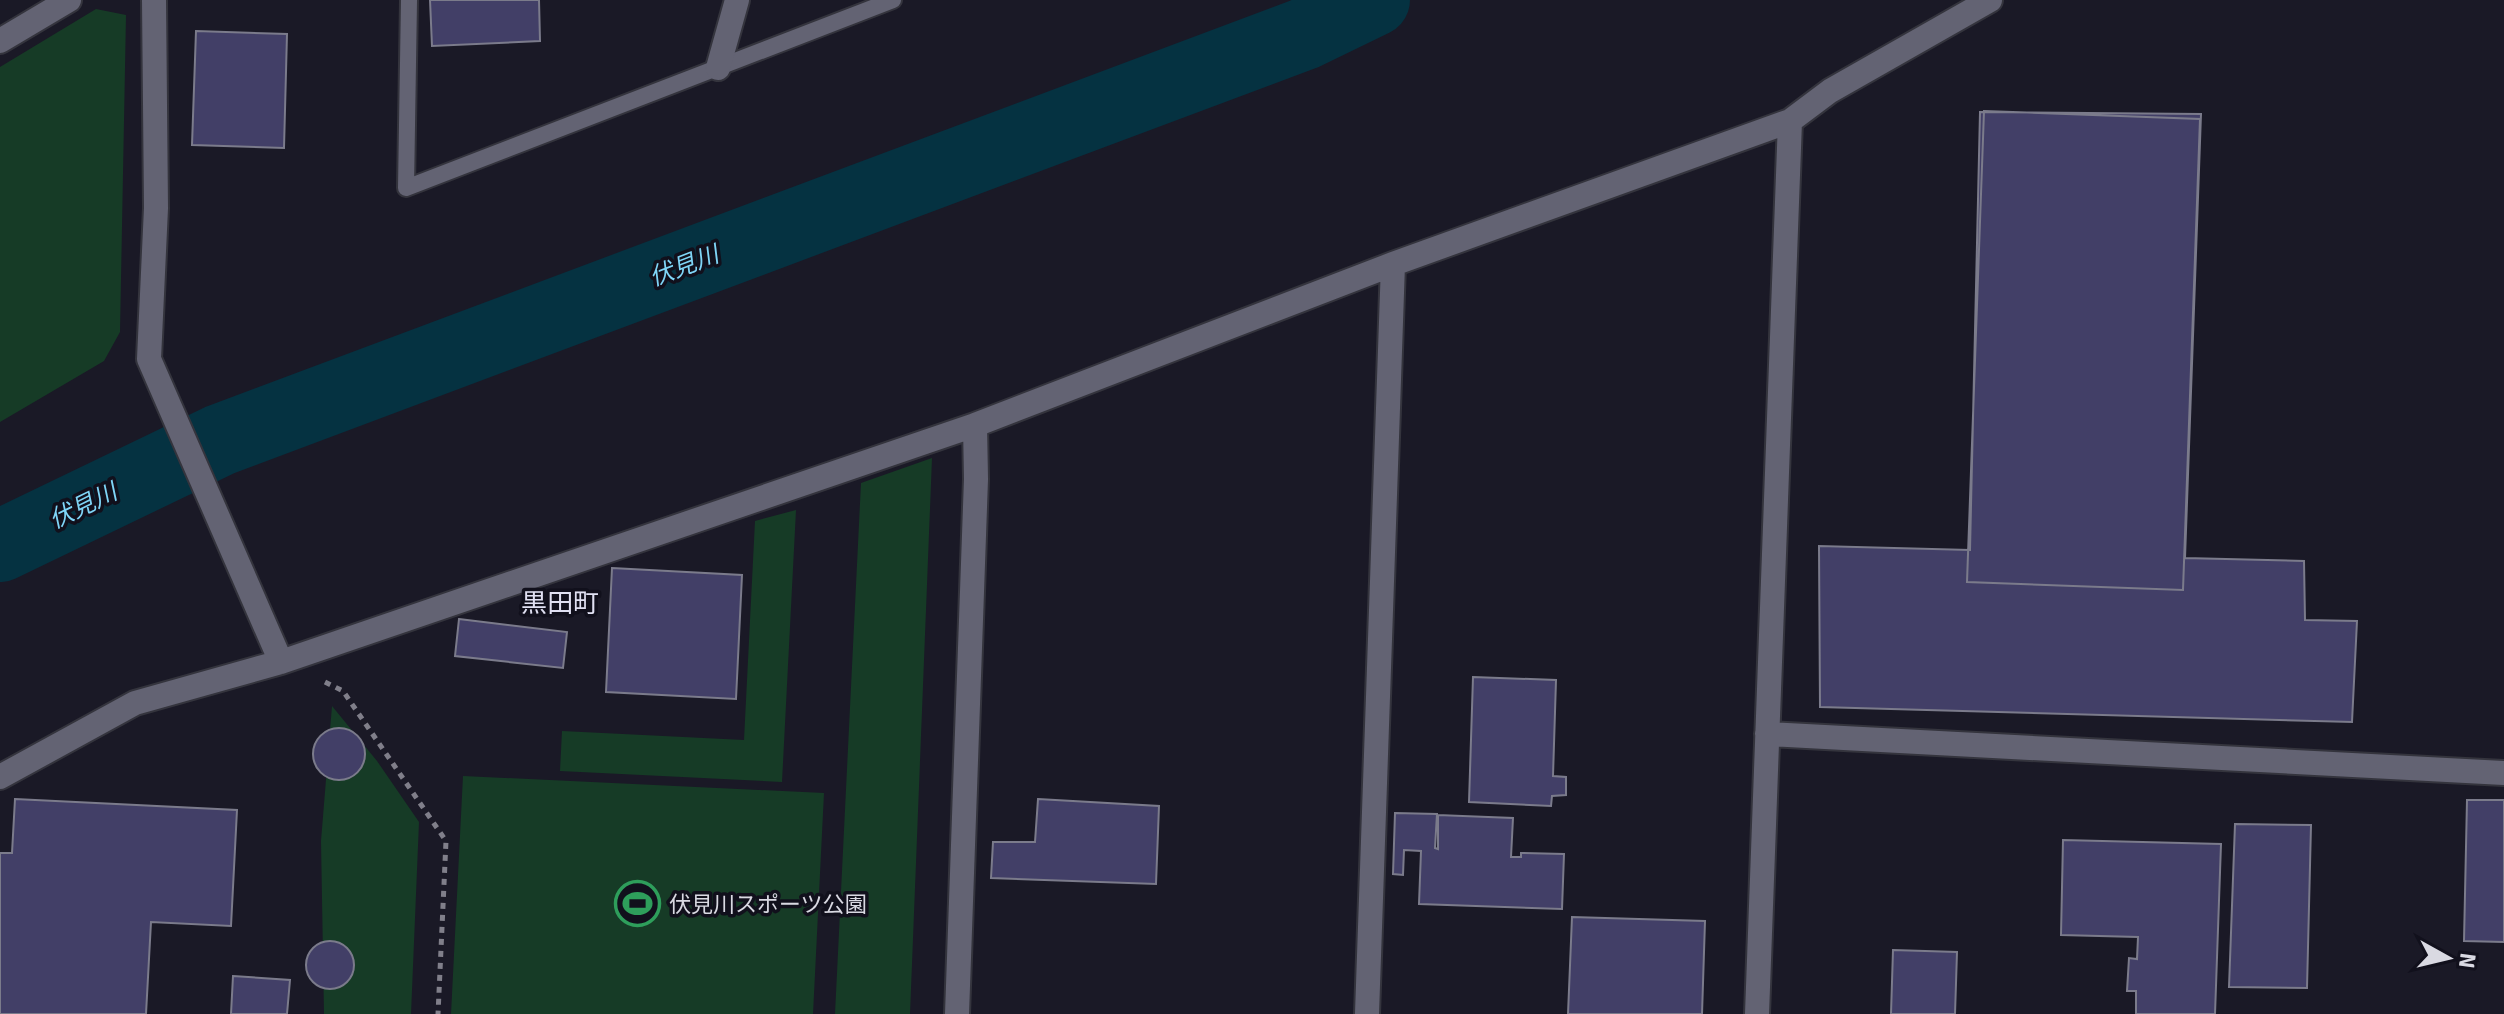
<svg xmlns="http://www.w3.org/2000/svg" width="2504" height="1014" viewBox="0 0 2504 1014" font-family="Signika,'Noto Sans JP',sans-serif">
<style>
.green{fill:#163b26}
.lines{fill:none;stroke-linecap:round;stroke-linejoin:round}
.river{stroke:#053241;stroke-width:72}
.building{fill:#423f67;stroke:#7b7b8b;stroke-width:2}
.lane-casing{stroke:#34343d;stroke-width:20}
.street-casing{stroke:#34343d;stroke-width:28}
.path{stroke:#807f8a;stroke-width:5;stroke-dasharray:6 6;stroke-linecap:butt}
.lane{stroke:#636373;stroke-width:16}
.street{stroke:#636373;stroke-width:24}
.labels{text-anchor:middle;stroke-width:7;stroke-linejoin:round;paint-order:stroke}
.poi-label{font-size:22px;fill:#d9d9e2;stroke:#11101c;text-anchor:start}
.water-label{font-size:24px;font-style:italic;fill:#7fd5f7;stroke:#11101c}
.quarter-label{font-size:26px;fill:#e0e0f2;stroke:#11101c}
</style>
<rect width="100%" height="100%" fill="#1a1926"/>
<path class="green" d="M 96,9 L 126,15 L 120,332 L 104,361 L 0,422 L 0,67 Z
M 932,458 L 910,1014 L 835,1014 L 861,483 Z
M 796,510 L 782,782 L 560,771 L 562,731 L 744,740 L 755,521 Z
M 332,706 L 377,761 L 419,822 L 411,1014 L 324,1014 L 321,841 Z
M 463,776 L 824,793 L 813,1014 L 451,1014 Z"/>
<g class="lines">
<path class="river" d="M 0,546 L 220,440 L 1304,34 L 1374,0"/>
</g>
<path class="building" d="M 430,0 L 539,0 L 540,41 L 432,46 Z
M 196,31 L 287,34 L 284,148 L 192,145 Z
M 1984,111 L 2200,119 L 2183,590 L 1967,582 Z
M 1980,112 L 2201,114 L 2185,558 L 2304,561 L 2305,620 L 2357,621 L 2352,722 L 1820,707 L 1819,546 L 1970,550 Z
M 612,568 L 742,575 L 736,699 L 606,692 Z
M 459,619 L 567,632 L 563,668 L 455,656 Z
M 1473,677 L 1556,680 L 1553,776 L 1566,777 L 1566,795 L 1552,796 L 1551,806 L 1469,802 Z
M313 754a26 26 0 1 1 52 0a26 26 0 1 1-52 0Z
M 15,799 L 237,810 L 231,926 L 151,922 L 146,1014 L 0,1014 L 0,853 L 12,853 Z
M 1038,799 L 1159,806 L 1156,884 L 991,878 L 993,842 L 1035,842 Z
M 2467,800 L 2504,800 L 2504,942 L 2464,941 Z
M 1395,813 L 1437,814 L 1435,848 L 1438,849 L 1438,815 L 1513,818 L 1511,857 L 1521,857 L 1521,853 L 1564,854 L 1562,909 L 1419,904 L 1421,851 L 1404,850 L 1403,875 L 1393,874 Z
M 2235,824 L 2311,825 L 2307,988 L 2229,987 Z
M 2063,840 L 2221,844 L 2215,1014 L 2136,1014 L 2136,991 L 2127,991 L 2129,958 L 2137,959 L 2138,937 L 2061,935 Z
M 1572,917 L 1705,921 L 1702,1014 L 1568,1014 Z
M306 965a24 24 0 1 1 48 0a24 24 0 1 1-48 0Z
M 1893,950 L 1957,952 L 1955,1014 L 1891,1014 Z
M 233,976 L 290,980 L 287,1014 L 231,1014 Z"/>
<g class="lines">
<defs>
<path id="lane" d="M 409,0 L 406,188 L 893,0"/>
<path id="street" d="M 154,0 L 156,208 L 149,359 L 281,662
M 0,41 L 69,0
M 718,68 L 737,0
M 1767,734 L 2504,773
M 0,777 L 135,703 L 281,662 L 975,425
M 957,1014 L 976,479 L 975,425 L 1393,264 L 1790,121 L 1830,91 L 1990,0
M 1367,1014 L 1393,264
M 1757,1014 L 1790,121"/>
</defs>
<use href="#lane" class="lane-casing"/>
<use href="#street" class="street-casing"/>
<path class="path" d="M 325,682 L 343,691 L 446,841 L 438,1014"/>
<use href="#lane" class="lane"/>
<use href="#street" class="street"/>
</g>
<defs>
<symbol id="stadium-ring" viewBox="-11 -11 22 22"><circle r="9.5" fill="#11101c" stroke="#2e9e5b" stroke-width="1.5"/><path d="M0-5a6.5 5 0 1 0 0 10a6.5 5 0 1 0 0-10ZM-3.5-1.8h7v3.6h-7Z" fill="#2e9e5b"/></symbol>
</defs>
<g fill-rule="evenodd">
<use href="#stadium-ring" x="612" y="878" width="51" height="51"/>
</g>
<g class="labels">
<g class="poi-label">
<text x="669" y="912">伏見川スポーツ公園</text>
</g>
<g class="water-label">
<text transform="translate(684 266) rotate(-21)" y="8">伏見川</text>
<text transform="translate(83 506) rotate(-26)" y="8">伏見川</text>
</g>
<g class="quarter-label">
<text x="560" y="612">黒田町</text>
</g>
</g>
<g transform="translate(2448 958) rotate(98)" stroke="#11101c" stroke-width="6" paint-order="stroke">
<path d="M0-6L14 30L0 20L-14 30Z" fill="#d9d9e2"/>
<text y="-12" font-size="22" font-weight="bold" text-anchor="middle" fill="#d9d9e2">N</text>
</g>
</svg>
